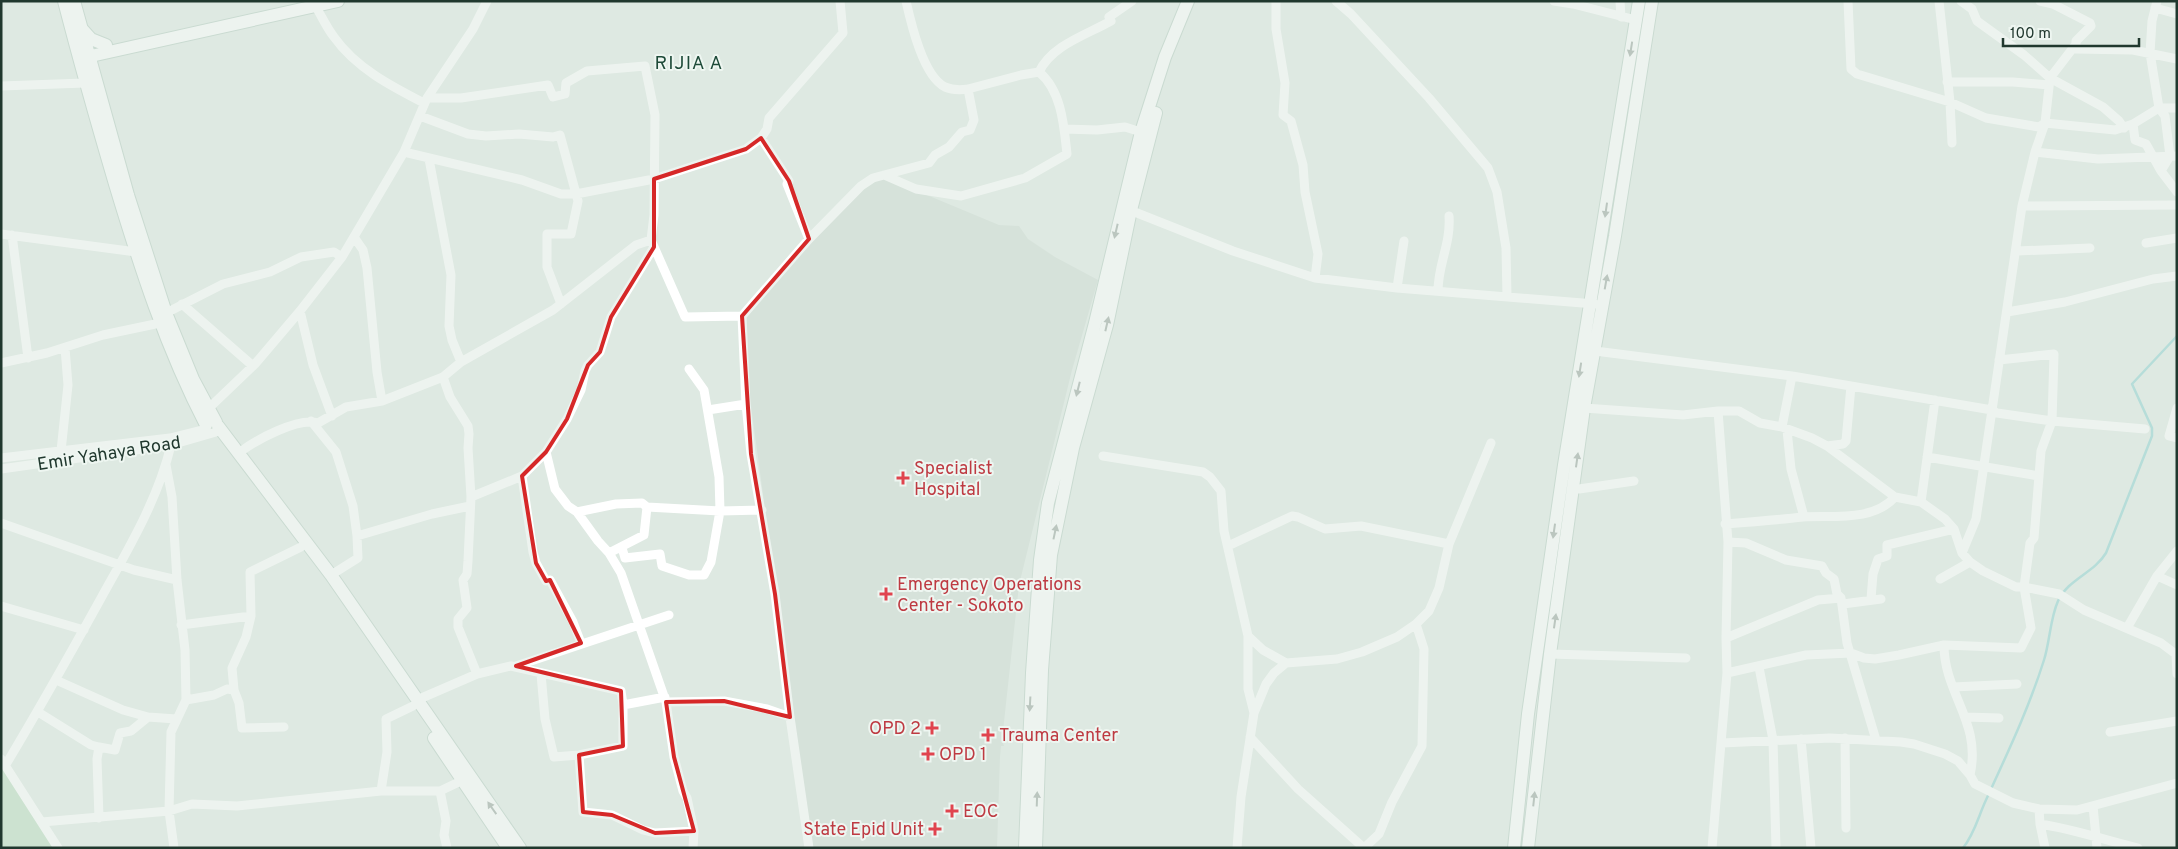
<svg xmlns="http://www.w3.org/2000/svg" width="2178" height="849" viewBox="0 0 2178 849" font-family="Overpass,sans-serif">
<style>
.built{fill:#ccd9d1}
.green{fill:#b7dabb}
.lines{fill:none;stroke-linecap:round;stroke-linejoin:round}
.stream{stroke:#86cece;stroke-width:2.5}
.secondary-casing{stroke:#b1c9bd;stroke-width:14}
.street{stroke:#fff;stroke-width:9}
.secondary{stroke:#fff;stroke-width:12}
.oneway{fill:#909c96}
.marked{fill:none;stroke:#d62828;stroke-width:4;stroke-linejoin:round}
.health-dot{fill:#e0444e;stroke:#eef6f1;stroke-width:2}
.labels{text-anchor:middle;stroke-width:4;stroke-linejoin:round;paint-order:stroke}
.street-label{font-size:18px;fill:#20382e;stroke:#eef6f1}
.health-label{font-size:18px;fill:#be3a42;stroke:#eef6f1;text-anchor:start}
.neighbourhood-label{font-size:19px;letter-spacing:1px;fill:#1d4a38;stroke:#eef6f1}
</style>
<rect width="100%" height="100%" fill="#dee9e2"/>
<path class="built" d="M 886,178 L 999,225 L 1019,226 L 1028,239 L 1055,257 L 1098,280 L 1072,370 L 1019,585 L 1002,740 L 1004,746 L 1001,746 L 1000,757 L 997,848 L 811,848 L 740,325 L 801,252 L 868,182 Z"/>
<path class="green" d="M 1,765 L 55,848 L 1,848 Z"/>
<g class="lines">
<path class="stream" d="M 1963,848 C 1975,833 1978,817 1986,800 C 2007,754 2029,708 2044,660 C 2050,641 2050,619 2058,601 C 2068,579 2094,573 2106,553 L 2152,436 L 2152,428 L 2132,384 L 2177,336"/>
<defs>
<path id="secondary" d="M 64,1 C 80,63 97,123 115,184 C 140,267 166,348 206,425
M 74,1 L 128,195 L 166,313 L 193,379 L 216,422
M 82,29 L 91,39 L 106,45
M 82,58 L 338,1
M 218,426 L 331,575 L 520,848
M 434,738 L 508,848
M 1025,848 L 1032,673 L 1040,560 L 1048,503 L 1095,323 L 1141,132 L 1165,57 L 1188,1
M 1036,848 L 1042,670 L 1051,555 L 1073,448 L 1107,325 L 1131,210 L 1156,113
M 1514,848 L 1528,714 L 1564,465 L 1639,1
M 1528,848 L 1550,654 L 1584,408 L 1615,236 L 1652,1"/>
</defs>
<use href="#secondary" class="secondary-casing"/>
<path class="street" d="M 1276,1 L 1276,29 L 1285,83 L 1283,115 L 1291,121 L 1303,165 L 1305,192 L 1318,254 L 1315,278
M 1336,1 L 1351,14 L 1429,98 L 1488,168 L 1497,192 L 1506,248 L 1507,297
M 1554,1 L 1573,4
M 1569,1 L 1573,4 L 1636,20
M 1620,1 L 1621,17
M 1848,1 L 1851,69 L 1857,74 L 1950,102 L 1986,118 L 2039,127 L 2045,123 L 2115,130 L 2133,124 L 2159,108 L 2177,108
M 1939,1 L 1950,102 L 1952,143
M 1961,1 L 1972,9 L 1977,21 L 2024,55 L 2050,78 L 2103,107 L 2119,121 L 2124,128
M 2157,1 L 2152,21 L 2150,53 L 2159,108 L 2165,116 L 2170,156 L 2161,171 L 2177,192
M 316,7 C 322,17 327,28 334,37 C 356,68 391,86 424,103
M 2155,8 L 2177,14
M 2076,44 L 2076,49 L 2133,50 L 2177,59
M 1039,72 C 1052,45 1086,35 1111,21 L 1109,17 L 1132,1
M 1947,82 L 2013,82 L 2049,85
M 1,86 L 85,83
M 427,98 L 461,98 L 548,85 L 553,97 L 565,94 L 566,83 L 587,71 L 645,66 L 655,115 L 654,215 L 651,240 L 685,317 L 742,316
M 420,116 L 468,134 L 486,136 L 519,134 L 553,137 L 560,135 L 578,201 L 571,234 L 547,234 L 547,267 L 561,304
M 2133,124 L 2135,140 L 2146,144 L 2161,171
M 1064,129 L 1097,130 L 1125,127 L 1141,132
M 761,138 L 789,181 L 787,184 L 809,239
M 404,152 L 522,180 L 561,194 L 576,194 L 654,179 L 746,149 L 761,138 L 767,129 L 769,118 L 843,33 L 840,1
M 2035,152 L 2098,159 L 2177,156
M 429,159 L 451,275 L 449,326 L 452,340 L 461,362
M 884,175 L 916,189 L 961,196 L 1025,178 L 1067,154 C 1064,127 1062,91 1039,72 L 1021,75 L 968,89 C 961,90 952,90 945,87 C 923,76 911,23 906,1
M 2022,206 L 2177,205
M 1127,209 L 1233,251 L 1315,278 L 1397,288 L 1595,304
M 1,234 L 136,252
M 12,235 L 28,358
M 354,237 L 363,250 L 367,268 L 377,372 L 382,401
M 2146,243 L 2177,238
M 2017,251 L 2090,248
M 1397,288 L 1404,241
M 1438,291 C 1438,264 1451,244 1449,216
M 182,304 L 253,366
M 300,311 L 313,365 L 332,416
M 2007,312 L 2065,302 L 2153,279 L 2177,276
M 166,313 L 223,284 L 270,272 L 301,257 L 334,252 L 342,257
M 1595,351 L 1792,376 L 1992,410 L 1997,413 L 2052,421 L 2145,429
M 1,363 L 47,353 L 103,335 L 160,323
M 443,377 L 450,397 L 468,426 L 469,434 L 468,448 L 471,497 L 468,561 L 467,574 L 463,580 L 467,608 L 458,619 L 458,627 L 477,674
M 209,408 L 255,364 L 300,311 L 342,257 L 404,152 L 427,98 L 473,29 L 487,1
M 1584,408 L 1683,415 L 1718,411 L 1739,411 L 1760,423 L 1782,427 L 1812,438 L 1827,446 L 1895,497 L 1921,502 L 1945,519 L 1954,529 L 1962,553 L 1970,562 L 1983,571 L 2016,587 L 2024,587 L 2059,594 L 2084,610 L 2161,643 L 2177,655
M 2177,408 L 2169,436 L 2177,438
M 708,410 L 746,404
M 311,421 L 336,452 L 353,506 L 357,536 L 358,558 L 331,575
M 1782,427 L 1792,376
M 1787,430 L 1791,469 L 1804,517
M 1827,446 L 1843,444 L 1846,441 L 1851,386
M 61,451 L 68,385 L 65,348
M 240,452 C 256,440 298,417 318,423 L 346,407 L 382,401 L 443,377 L 461,362 L 553,310 L 636,245 L 651,240
M 546,452 L 555,489 L 568,506 L 577,512 L 598,541 L 609,553 L 621,573 L 666,702 L 674,757 L 683,791 L 687,798 L 694,831 L 693,848
M 1103,456 L 1203,472 L 1210,477 L 1221,491 L 1224,531 L 1248,636 L 1248,689 L 1254,713 L 1241,797 L 1237,848
M 1927,457 L 2039,476
M 1,458 L 170,438 L 206,429
M 166,465 L 172,497 L 177,580 L 185,650 L 186,700 L 171,732 L 169,811 L 174,848
M 1,469 L 171,445 L 216,432
M 522,476 L 533,552 L 536,563 L 546,581 L 550,580 L 573,622 L 581,643
M 1579,489 L 1634,481
M 471,497 L 522,476 L 546,452 L 567,419 L 581,390 L 585,371 L 588,365 L 600,352 L 611,317 L 654,247
M 1921,502 L 1935,400
M 577,512 L 616,504 L 642,503 L 647,507
M 1,523 L 134,570 L 177,580
M 1725,524 C 1751,522 1777,520 1803,517 C 1832,515 1873,522 1895,497
M 357,536 L 432,514 L 470,506
M 1728,542 L 1746,543 L 1786,560 L 1822,566 L 1826,573 L 1834,579 L 1837,594 L 1841,598
M 1228,546 L 1292,516 L 1298,517 L 1325,529 L 1361,526 L 1449,544
M 622,548 L 625,558 L 660,554 L 662,566 L 689,575 L 704,575 L 711,562 L 720,511 L 719,477 L 704,390 L 689,369
M 609,553 L 644,535 L 647,507 L 720,511 L 762,510
M 1962,553 L 1976,519 L 2022,206 L 2035,152 L 2045,123 L 2050,78 L 2076,44 L 2076,41 L 2091,26 L 2090,23 L 2053,4 L 2040,1
M 2157,576 L 2177,585
M 1940,579 L 1970,562
M 1871,599 L 1873,574 L 1878,559 L 1887,556 L 1887,545 L 1954,529
M 1843,604 L 1881,599
M 1,606 L 84,630
M 181,625 L 251,616
M 2127,628 L 2157,576 L 2177,551
M 1248,636 L 1263,650 L 1286,663
M 1726,638 L 1818,600 L 1841,598 L 1847,643 L 1876,740
M 1944,645 C 1944,694 1982,722 1970,775
M 1550,654 L 1686,658
M 2176,655 L 2177,674
M 516,666 L 669,615
M 1759,667 L 1773,740 L 1776,848
M 1727,673 L 1806,655 L 1851,653 L 1864,658 L 1875,659 L 1899,655 L 1944,645 L 2021,648 L 2031,628 L 2024,587 L 2030,543 L 2034,538 L 2041,451 L 2052,421 L 2054,354 L 1999,360
M 56,680 L 123,710 L 148,717 L 176,719
M 1953,687 L 2017,684
M 186,700 L 214,695 L 227,689 L 234,690
M 417,700 L 477,674 L 511,666 L 621,691 L 623,705 L 623,746 L 579,755 L 554,757 L 545,719 L 541,674
M 666,702 L 724,701 L 767,709 L 790,717
M 623,705 L 665,697
M 38,712 L 91,745 L 99,747 L 97,759 L 99,818
M 1254,713 L 1266,684 L 1274,673 L 1286,663 L 1337,659 L 1362,652 L 1397,637 L 1416,624 L 1429,611 L 1439,588 L 1449,544 L 1491,443
M 1965,717 L 1999,718
M 284,727 L 242,728 L 239,703 L 234,690 L 232,668 L 246,637 L 251,616 L 250,572 L 301,547
M 2110,732 L 2177,721
M 1250,737 L 1298,789 L 1364,848
M 1845,738 L 1846,828
M 1801,739 L 1811,848
M 1722,743 L 1830,738 L 1901,742 L 1914,744 L 1945,754 L 1958,761 L 1970,775 L 1975,784 L 2013,803 L 2039,809 L 2077,810 L 2177,783
M 99,747 L 115,750 L 120,733 L 131,731 L 148,717
M 579,755 L 583,812 L 612,815 L 643,830 L 655,833 L 694,831
M 1,759 L 58,848
M 5,766 C 38,711 69,656 100,600 C 127,551 158,500 171,445
M 381,791 L 387,752 L 386,719 L 413,706
M 440,791 L 446,821 L 444,835 L 447,848
M 2093,806 L 2097,848
M 2039,809 L 2040,824 L 2045,848
M 42,822 L 169,811 L 192,804 L 237,806 L 381,791 L 440,791 L 461,781
M 2040,824 C 2073,829 2105,840 2138,848
M 809,848 L 790,717 L 775,594 L 751,454 L 746,404 L 742,316 L 809,239 L 861,186 L 873,178 L 929,163 L 935,155 L 949,147 L 962,132 L 970,130 L 974,120 L 968,89
M 1364,848 L 1379,834 L 1392,802 L 1422,746 L 1424,649 L 1416,624
M 1712,848 L 1727,673 L 1726,638 L 1728,542 L 1718,411"/>
<use href="#secondary" class="secondary"/>
</g>
<defs><path id="oneway-solid" d="M-6-.8H1V-3.2L6.5 0L1 3.2V.8H-6Z" transform="scale(1.25)"/></defs>
<g class="oneway">
<use href="#oneway-solid" transform="translate(1631 49) rotate(99)"/>
<use href="#oneway-solid" transform="translate(1606 210) rotate(98)"/>
<use href="#oneway-solid" transform="translate(1116 231) rotate(103)"/>
<use href="#oneway-solid" transform="translate(1606 282) rotate(-80)"/>
<use href="#oneway-solid" transform="translate(1107 324) rotate(-77)"/>
<use href="#oneway-solid" transform="translate(1580 370) rotate(99)"/>
<use href="#oneway-solid" transform="translate(1078 389) rotate(104)"/>
<use href="#oneway-solid" transform="translate(1577 460) rotate(-82)"/>
<use href="#oneway-solid" transform="translate(1554 531) rotate(98)"/>
<use href="#oneway-solid" transform="translate(1055 532) rotate(-78)"/>
<use href="#oneway-solid" transform="translate(1555 621) rotate(-82)"/>
<use href="#oneway-solid" transform="translate(1030 704) rotate(93)"/>
<use href="#oneway-solid" transform="translate(1037 799) rotate(-88)"/>
<use href="#oneway-solid" transform="translate(1534 799) rotate(-84)"/>
<use href="#oneway-solid" transform="translate(492 808) rotate(-125)"/>
</g>
<path d="M0 0H2178V849H0ZM 761,138 L 789,181 L 809,239 L 742,316 L 751,454 L 775,594 L 790,717 L 724,701 L 666,702 L 674,757 L 694,831 L 655,833 L 612,815 L 583,812 L 579,755 L 623,746 L 621,691 L 516,666 L 581,643 L 550,580 L 546,581 L 536,563 L 522,476 L 546,452 L 567,419 L 588,365 L 600,352 L 611,317 L 654,247 L 654,179 L 746,149 Z" fill="#dee9e2" fill-opacity=".55" fill-rule="evenodd"/>
<path class="marked" d="M 761,138 L 789,181 L 809,239 L 742,316 L 751,454 L 775,594 L 790,717 L 724,701 L 666,702 L 674,757 L 694,831 L 655,833 L 612,815 L 583,812 L 579,755 L 623,746 L 621,691 L 516,666 L 581,643 L 550,580 L 546,581 L 536,563 L 522,476 L 546,452 L 567,419 L 588,365 L 600,352 L 611,317 L 654,247 L 654,179 L 746,149 Z"/>
<g class="health-dot">
<path d="M900.5 470.5h5v5h5v5h-5v5h-5v-5h-5v-5h5z"/>
<path d="M883.5 586.5h5v5h5v5h-5v5h-5v-5h-5v-5h5z"/>
<path d="M929.5 720.5h5v5h5v5h-5v5h-5v-5h-5v-5h5z"/>
<path d="M985.5 727.5h5v5h5v5h-5v5h-5v-5h-5v-5h5z"/>
<path d="M925.5 746.5h5v5h5v5h-5v5h-5v-5h-5v-5h5z"/>
<path d="M949.5 803.5h5v5h5v5h-5v5h-5v-5h-5v-5h5z"/>
<path d="M932.5 821.5h5v5h5v5h-5v5h-5v-5h-5v-5h5z"/>
</g>
<g class="labels">
<g class="street-label">
<text transform="translate(109 453) rotate(-9)" y="6">Emir Yahaya Road</text>
</g>
<g class="health-label">
<text x="914" y="474">Specialist<tspan x="914" dy="21">Hospital</tspan></text>
<text x="897" y="590">Emergency Operations<tspan x="897" dy="21">Center - Sokoto</tspan></text>
<text x="921" y="734" text-anchor="end">OPD 2</text>
<text x="999" y="741">Trauma Center</text>
<text x="939" y="760">OPD 1</text>
<text x="963" y="817">EOC</text>
<text x="924" y="835" text-anchor="end">State Epid Unit</text>
</g>
<g class="neighbourhood-label">
<text x="689" y="69">RIJIA A</text>
</g>
</g>
<rect width="2178" height="849" fill="none" stroke="#20382e" stroke-width="5"/>
<path d="M2003 38v8h136v-8" fill="none" stroke="#20382e" stroke-width="2.5"/>
<text x="2010" y="38" font-size="15" fill="#20382e" stroke="#eef6f1" stroke-width="4" paint-order="stroke">100 m</text>
</svg>
